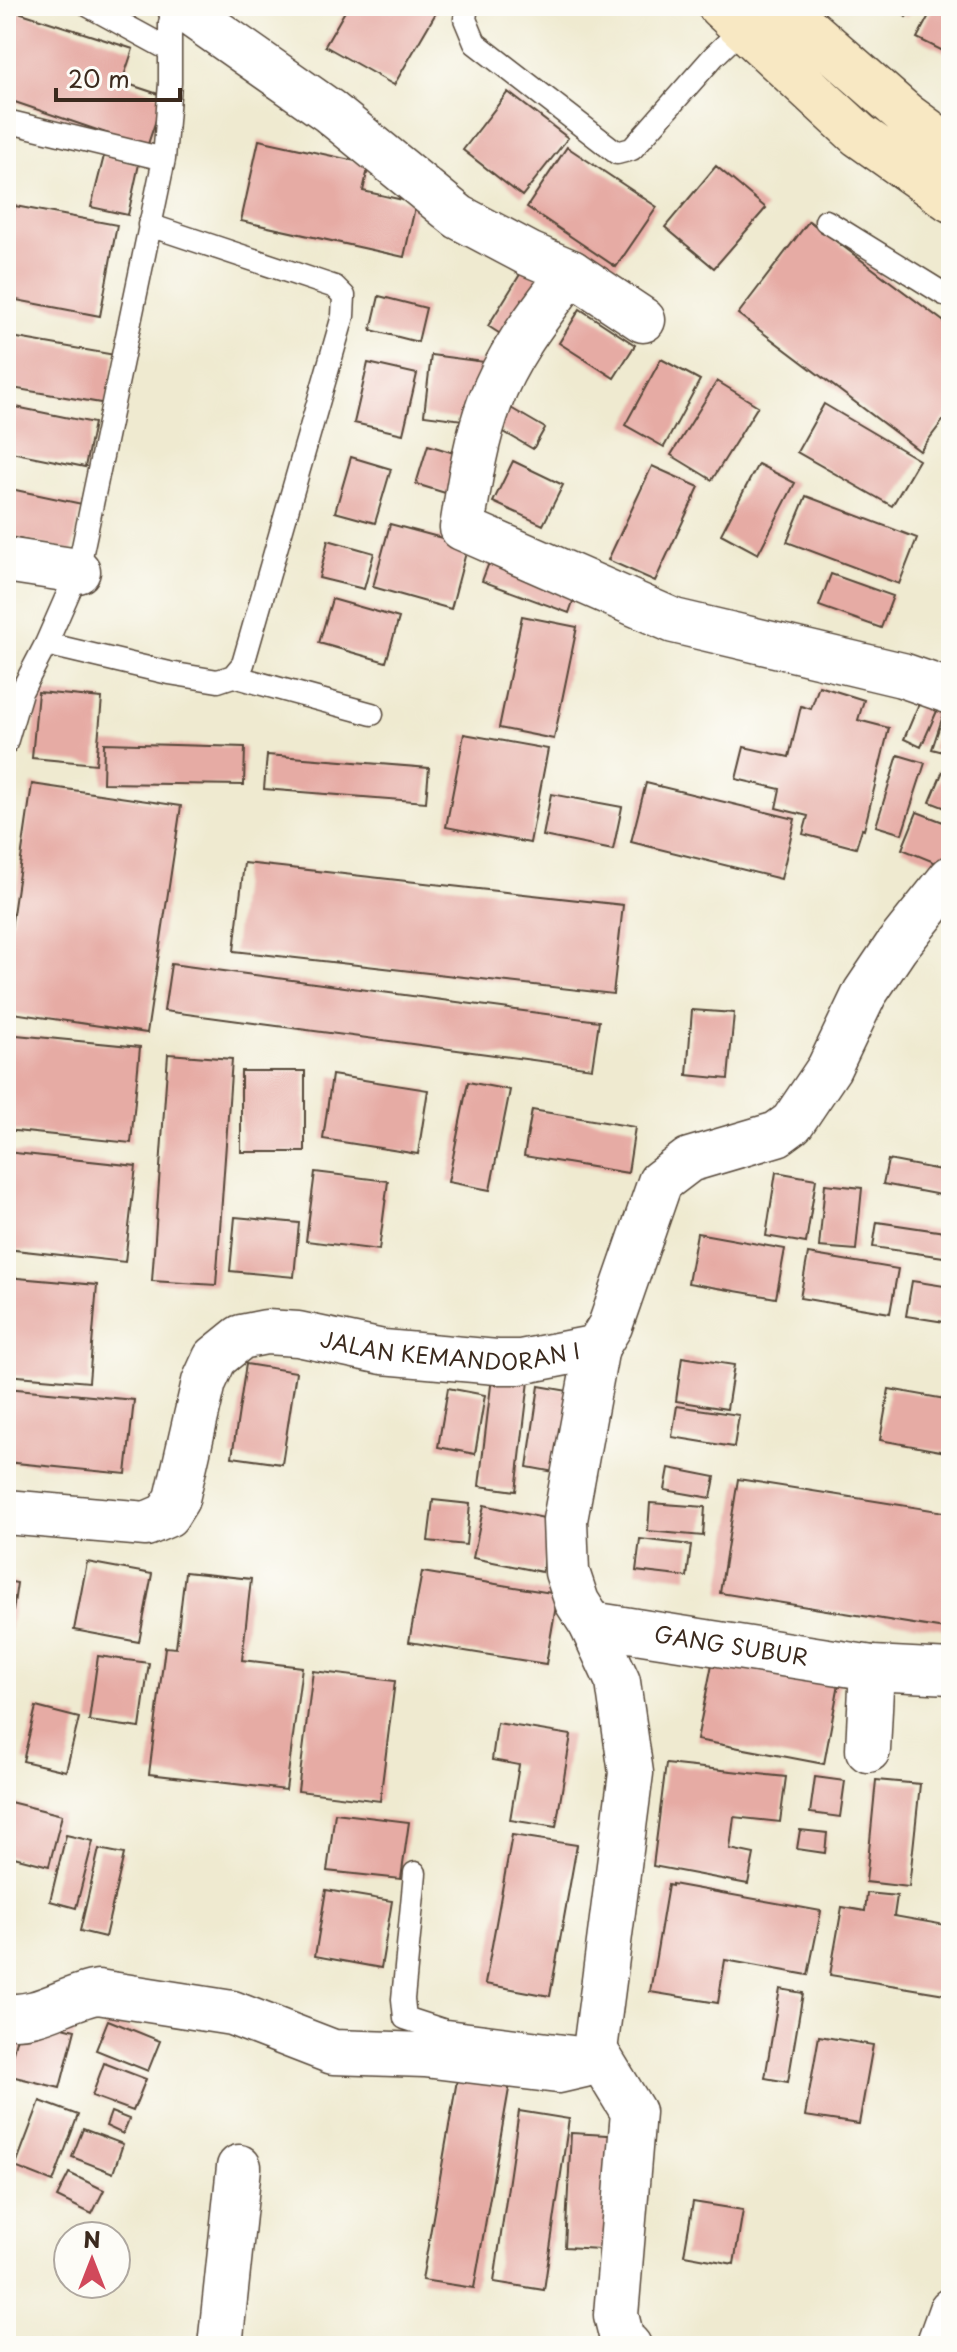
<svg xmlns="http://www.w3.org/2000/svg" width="957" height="2352" viewBox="0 0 957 2352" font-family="'Playpen Sans',sans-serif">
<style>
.building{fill:#e6aba4}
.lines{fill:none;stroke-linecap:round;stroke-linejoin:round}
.service-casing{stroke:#564739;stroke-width:25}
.minor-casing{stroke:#564739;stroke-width:47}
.tertiary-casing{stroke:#564739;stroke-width:47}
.secondary-casing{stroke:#564739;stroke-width:47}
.service{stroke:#fff;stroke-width:22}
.minor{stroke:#fff;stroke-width:44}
.tertiary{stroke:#fff;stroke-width:44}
.secondary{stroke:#f8e8c3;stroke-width:44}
.labels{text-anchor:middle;stroke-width:6;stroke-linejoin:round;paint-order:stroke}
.street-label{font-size:22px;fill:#3b2a1e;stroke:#fdfcf7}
</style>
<rect width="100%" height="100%" fill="#fdfcf7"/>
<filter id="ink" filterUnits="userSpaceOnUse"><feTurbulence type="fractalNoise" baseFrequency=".0125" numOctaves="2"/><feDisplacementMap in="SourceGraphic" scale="16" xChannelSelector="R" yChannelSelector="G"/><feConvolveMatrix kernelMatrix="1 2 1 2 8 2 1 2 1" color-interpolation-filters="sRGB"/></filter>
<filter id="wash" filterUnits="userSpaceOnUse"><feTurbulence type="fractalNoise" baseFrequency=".006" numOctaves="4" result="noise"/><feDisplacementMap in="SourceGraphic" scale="32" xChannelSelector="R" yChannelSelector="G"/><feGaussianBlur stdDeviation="1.8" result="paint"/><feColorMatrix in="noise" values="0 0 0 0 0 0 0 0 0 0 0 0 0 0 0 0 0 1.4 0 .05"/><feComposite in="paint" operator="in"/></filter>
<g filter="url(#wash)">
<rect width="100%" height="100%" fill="#efead0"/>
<g id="blocks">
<path class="building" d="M 348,6 L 440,6 L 394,85 L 325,46 Z
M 895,6 L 916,6 L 906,17 Z
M 934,6 L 951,6 L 951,55 L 917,38 Z
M 6,8 L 133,49 L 122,82 L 164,96 L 147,147 L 6,99 Z
M 508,92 L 568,138 L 522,196 L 463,150 Z
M 259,140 L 369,164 L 363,191 L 416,203 L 404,257 L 241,221 Z
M 567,147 L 657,207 L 616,267 L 527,207 Z
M 104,156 L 139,164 L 128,215 L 91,207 Z
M 716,166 L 766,208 L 714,268 L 665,227 Z
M 15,206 L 117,225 L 100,316 L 6,298 L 6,255 Z
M 809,221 L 951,327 L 951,410 L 920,451 L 738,314 Z
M 524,268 L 550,285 L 513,342 L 488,326 Z
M 379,296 L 426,308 L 418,342 L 371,330 Z
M 580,309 L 635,345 L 614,378 L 559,343 Z
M 6,336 L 115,355 L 107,404 L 6,387 Z
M 431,355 L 485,362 L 478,422 L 424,415 Z
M 661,359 L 700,380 L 664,447 L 625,425 Z
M 368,363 L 417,374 L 403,434 L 354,423 Z
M 717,381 L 758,406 L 712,480 L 671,455 Z
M 824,404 L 919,460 L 892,506 L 797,452 Z
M 6,405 L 94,423 L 85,467 L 6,451 Z
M 509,407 L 545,428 L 533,449 L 497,428 Z
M 428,445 L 467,457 L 455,496 L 416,484 Z
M 351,457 L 391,469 L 375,523 L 335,512 Z
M 513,461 L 563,485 L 543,525 L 493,502 Z
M 758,464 L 795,483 L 758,554 L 721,534 Z
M 652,466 L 699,487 L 655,581 L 608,560 Z
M 6,488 L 82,504 L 72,551 L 6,536 Z
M 806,496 L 917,538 L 899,584 L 787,542 Z
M 390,524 L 468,545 L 451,609 L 373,587 Z
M 328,540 L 374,553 L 364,589 L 319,578 Z
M 492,555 L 578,587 L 569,613 L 482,581 Z
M 831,574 L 893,596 L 881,628 L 819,606 Z
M 332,599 L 399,618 L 386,662 L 319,643 Z
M 522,616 L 577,627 L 554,739 L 499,728 Z
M 819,686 L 864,700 L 858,720 L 889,728 L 864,830 L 862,829 L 856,848 L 803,834 L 808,816 L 776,808 L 780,789 L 736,779 L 744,747 L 789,757 L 801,706 L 811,709 Z
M 38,692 L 102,698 L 96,764 L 32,758 Z
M 923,694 L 941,702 L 921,747 L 904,739 Z
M 949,698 L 951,699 L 951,754 L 932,749 Z
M 464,734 L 548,749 L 530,843 L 446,827 Z
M 104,743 L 245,747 L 244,785 L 103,783 Z
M 267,755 L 429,768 L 426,802 L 264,789 Z
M 898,755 L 925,763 L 902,834 L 876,826 Z
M 945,766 L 951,768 L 951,810 L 930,802 Z
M 646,783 L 795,819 L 781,879 L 631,842 Z
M 32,784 L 181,806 L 147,1033 L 6,1012 L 6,962 Z
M 551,794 L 622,807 L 613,850 L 543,836 Z
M 917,812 L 951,825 L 951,869 L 902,849 Z
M 244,863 L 623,905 L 613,994 L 234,951 Z
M 171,964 L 599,1021 L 592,1068 L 164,1011 Z
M 692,1010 L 734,1013 L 728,1079 L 687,1075 Z
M 6,1034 L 140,1047 L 131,1143 L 6,1130 Z
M 168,1054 L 232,1059 L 216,1285 L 152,1281 Z
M 241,1071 L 305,1071 L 305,1152 L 241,1152 Z
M 332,1075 L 428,1090 L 418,1154 L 323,1139 Z
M 468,1082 L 510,1090 L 490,1190 L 448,1182 Z
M 532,1110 L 635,1127 L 628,1173 L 524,1156 Z
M 6,1152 L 136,1166 L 125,1262 L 6,1249 Z
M 888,1160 L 951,1172 L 951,1197 L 883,1184 Z
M 315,1172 L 388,1181 L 379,1250 L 306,1241 Z
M 776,1172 L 816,1179 L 806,1243 L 766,1236 Z
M 825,1184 L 862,1188 L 856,1250 L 819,1247 Z
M 949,1198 L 951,1258 L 873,1247 L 877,1222 L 945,1232 Z
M 235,1217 L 299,1223 L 294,1277 L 230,1271 Z
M 697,1233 L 785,1249 L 776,1298 L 688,1283 Z
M 808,1254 L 898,1269 L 890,1313 L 800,1298 Z
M 6,1277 L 97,1285 L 89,1382 L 6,1375 Z
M 912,1281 L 951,1287 L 951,1323 L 906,1316 Z
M 682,1357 L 734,1365 L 727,1409 L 676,1401 Z
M 246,1364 L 296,1372 L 282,1464 L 232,1457 Z
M 492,1377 L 529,1381 L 516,1491 L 479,1486 Z
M 539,1386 L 574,1392 L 560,1473 L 527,1467 Z
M 6,1388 L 134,1400 L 126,1474 L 6,1462 Z
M 448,1388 L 485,1395 L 475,1454 L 438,1447 Z
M 889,1389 L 951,1400 L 951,1453 L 880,1440 Z
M 677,1406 L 739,1415 L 734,1447 L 672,1437 Z
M 669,1468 L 715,1477 L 711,1498 L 665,1490 Z
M 738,1479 L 951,1513 L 951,1630 L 720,1593 Z
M 433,1500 L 470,1504 L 466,1545 L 428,1541 Z
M 650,1503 L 705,1507 L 703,1536 L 648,1531 Z
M 484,1505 L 553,1520 L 542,1572 L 473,1558 Z
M 640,1539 L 691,1545 L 687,1577 L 636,1571 Z
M 87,1562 L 152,1574 L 139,1642 L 74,1630 Z
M 185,1572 L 251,1579 L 242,1660 L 302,1667 L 286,1790 L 149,1774 L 165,1647 L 176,1648 Z
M 422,1572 L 558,1594 L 546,1664 L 409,1642 Z
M 6,1581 L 17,1583 L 8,1646 L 6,1646 Z
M 714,1654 L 840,1678 L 824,1764 L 697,1740 Z
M 98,1656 L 149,1663 L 140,1728 L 89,1721 Z
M 313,1671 L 395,1681 L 380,1801 L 298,1791 Z
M 36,1707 L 79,1718 L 66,1771 L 23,1761 Z
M 497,1723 L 571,1735 L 556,1827 L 510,1820 L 519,1765 L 492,1760 Z
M 666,1764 L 786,1777 L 780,1822 L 734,1817 L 730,1849 L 754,1854 L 748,1884 L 653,1866 Z
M 815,1777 L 845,1781 L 840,1817 L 810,1813 Z
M 876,1780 L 920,1784 L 909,1887 L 866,1882 Z
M 6,1801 L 62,1815 L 49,1866 L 6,1855 Z
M 335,1813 L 409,1822 L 401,1879 L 327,1871 Z
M 800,1830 L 827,1833 L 825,1853 L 797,1849 Z
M 66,1835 L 93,1841 L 76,1908 L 50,1901 Z
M 512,1835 L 577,1845 L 550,1996 L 485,1984 Z
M 99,1849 L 124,1854 L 105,1937 L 80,1931 Z
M 672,1884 L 821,1911 L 808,1975 L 725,1960 L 718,2003 L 650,1992 L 668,1885 L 672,1886 Z
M 326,1890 L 392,1901 L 381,1968 L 315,1956 Z
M 867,1893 L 897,1896 L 894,1916 L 951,1926 L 951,1995 L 830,1975 L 842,1907 L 865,1911 Z
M 780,1989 L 803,1993 L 788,2082 L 765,2078 Z
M 22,2017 L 75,2030 L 60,2088 L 7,2075 Z
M 108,2020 L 160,2041 L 148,2071 L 96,2050 Z
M 819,2036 L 873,2045 L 859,2124 L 805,2116 Z
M 104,2063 L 146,2079 L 133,2111 L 92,2096 Z
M 460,2063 L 512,2072 L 474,2288 L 422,2280 Z
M 40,2101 L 78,2115 L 53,2182 L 15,2167 Z
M 519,2111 L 569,2119 L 544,2290 L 494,2282 Z
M 111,2112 L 129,2119 L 123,2134 L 106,2126 Z
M 83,2129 L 123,2144 L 113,2173 L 72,2157 Z
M 571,2133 L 625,2136 L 618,2250 L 565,2247 Z
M 69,2173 L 104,2190 L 92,2214 L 57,2197 Z
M 693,2202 L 743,2210 L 734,2264 L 684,2255 Z"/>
</g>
</g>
<g filter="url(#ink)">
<use href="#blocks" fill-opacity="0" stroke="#564739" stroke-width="2"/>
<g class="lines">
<defs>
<path id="service" d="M 89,6 L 168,49
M 467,6 L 465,19 L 475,43 L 617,153 L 632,149 L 714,56 L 766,6
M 6,121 L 164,159
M 826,221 L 944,294 L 951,295
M 46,644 L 169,673 L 218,681 L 233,676 L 243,664 L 343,316 L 344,296 L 335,287 L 149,225
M 233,676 L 372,714
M 6,743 L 21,692 L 46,644 L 78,571 L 164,159 L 170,83 L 170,23 L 174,6
M 415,1873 L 403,1999 L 405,2018 L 445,2031 L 595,2050"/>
<g id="minor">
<path d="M 179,6 L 329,111 L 459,217 L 529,254 L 571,272 L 643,320"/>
<path d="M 571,272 C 541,312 507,354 490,402 C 475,442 469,485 462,528 L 674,621 L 902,675 L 951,692"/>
<path d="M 6,560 L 78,571"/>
<path id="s1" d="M 591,1624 L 872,1668 L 951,1672"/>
<path d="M 868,1750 L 872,1668"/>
<path d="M 6,2015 C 37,2021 68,1996 98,1992 L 232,2013 L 333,2052 L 425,2055 L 558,2071 L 584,2065 L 595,2050 L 631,1773 L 618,1682 L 591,1624 L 577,1602 L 567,1572 L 565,1520 L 597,1347"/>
<path d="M 595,2050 L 633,2112 L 616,2315 L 622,2339 L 629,2346"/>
<path d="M 220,2346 L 239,2167"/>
<path d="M 938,2346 L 951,2310"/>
</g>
<g id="tertiary">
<path id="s2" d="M 6,1512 L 146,1524 L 167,1515 L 177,1499 L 204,1382 L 215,1358 L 241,1337 L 266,1332 L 298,1334 L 383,1352 L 497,1362 L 520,1362 L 597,1347 L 610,1326 L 660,1182 L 689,1160 L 777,1134 L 792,1123 L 829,1068 L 865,993 L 896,947 L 951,878"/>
</g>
<path id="secondary" d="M 720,6 L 859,135 L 951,200
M 782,6 L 906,115 L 951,148"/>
</defs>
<use href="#service" class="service-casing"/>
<use href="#minor" class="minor-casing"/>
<use href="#tertiary" class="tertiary-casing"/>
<use href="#secondary" class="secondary-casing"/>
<use href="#service" class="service"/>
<use href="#minor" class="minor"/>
<use href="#tertiary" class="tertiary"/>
<use href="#secondary" class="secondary"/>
</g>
</g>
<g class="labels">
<g class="street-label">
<text dy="8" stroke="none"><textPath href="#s2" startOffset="574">JALAN KEMANDORAN I</textPath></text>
<text dy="8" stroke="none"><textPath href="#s1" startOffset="142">GANG SUBUR</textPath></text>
</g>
</g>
<rect width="957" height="2352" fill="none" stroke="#fdfcf7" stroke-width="32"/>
<g transform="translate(92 2260)"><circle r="38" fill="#fdfcf7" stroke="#afa8a0" stroke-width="2"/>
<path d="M0-6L14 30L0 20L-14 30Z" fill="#d1495b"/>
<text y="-12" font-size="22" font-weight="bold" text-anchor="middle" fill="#3b2a1e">N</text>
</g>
<path d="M56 88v12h124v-12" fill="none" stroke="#3b2a1e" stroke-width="4"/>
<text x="68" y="88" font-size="24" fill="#3b2a1e" stroke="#fdfcf7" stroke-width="6" paint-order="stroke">20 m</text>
</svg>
